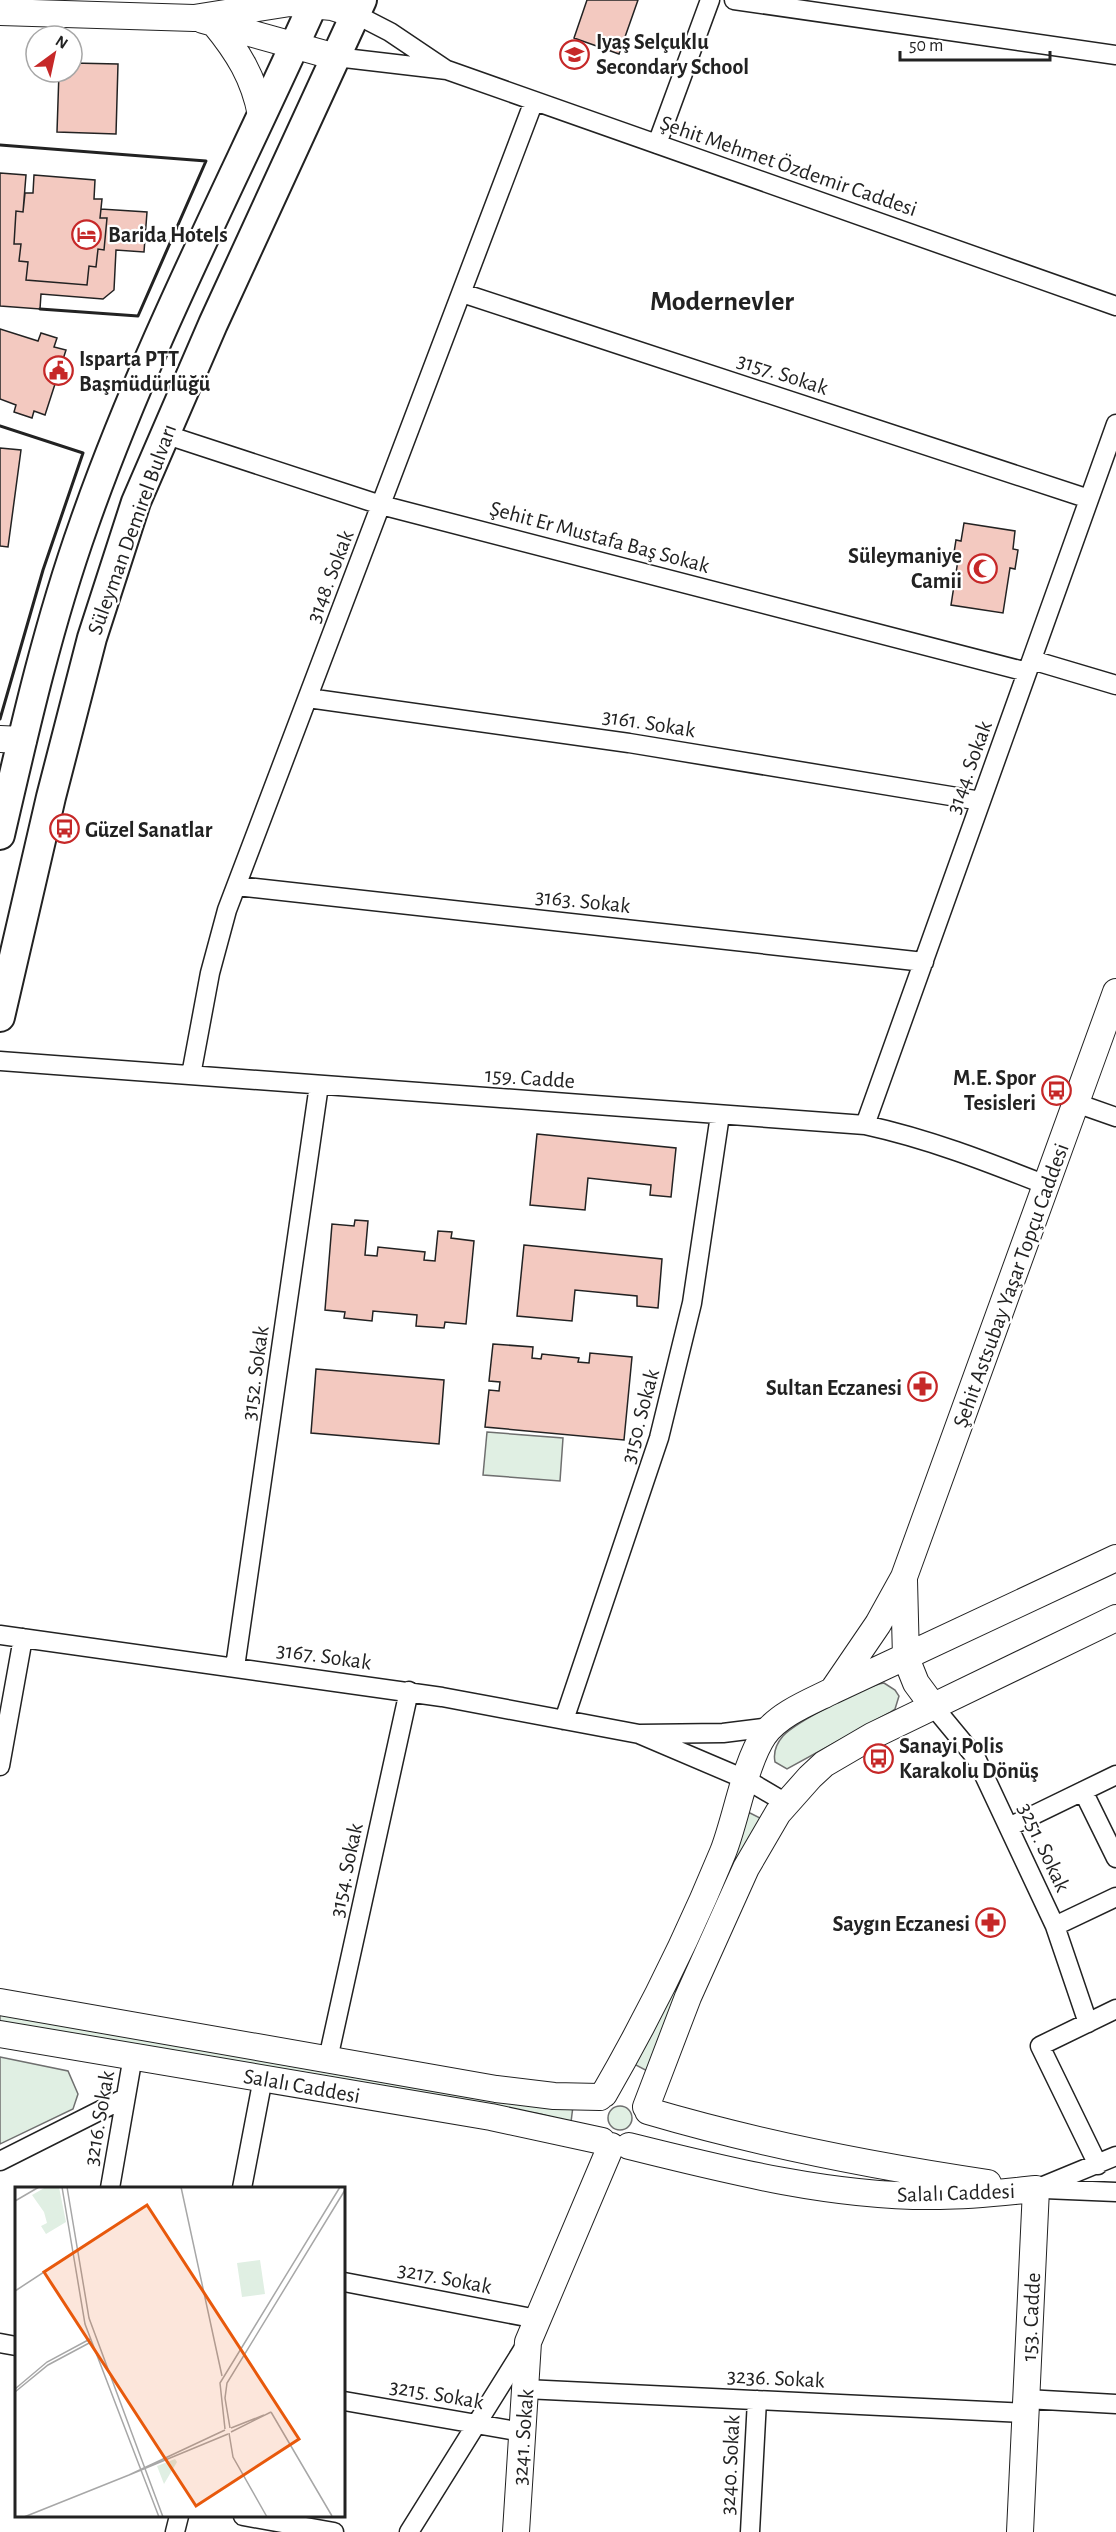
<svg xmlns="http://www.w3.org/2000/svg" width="1116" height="2532" viewBox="0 0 1116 2532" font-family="'Alegreya Sans',sans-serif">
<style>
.green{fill:#e0efe3;stroke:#6f6f6f;stroke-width:1.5}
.building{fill:#f3c9c0;stroke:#222;stroke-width:1.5}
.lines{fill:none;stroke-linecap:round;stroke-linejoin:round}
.street-casing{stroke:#222;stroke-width:21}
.secondary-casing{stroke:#222;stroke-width:28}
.primary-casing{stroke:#222;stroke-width:32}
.street{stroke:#fff;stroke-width:18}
.secondary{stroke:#fff;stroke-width:26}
.primary{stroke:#fff;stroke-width:28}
.wall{stroke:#222;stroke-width:3}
.labels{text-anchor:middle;stroke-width:4.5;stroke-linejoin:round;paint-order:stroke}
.poi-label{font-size:22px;font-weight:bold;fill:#222;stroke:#fff;text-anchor:start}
.street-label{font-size:22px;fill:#222;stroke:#fff}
.district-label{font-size:28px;font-weight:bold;fill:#222;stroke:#fff}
.inset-road{fill:none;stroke:#a7a7a7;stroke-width:1.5}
.view{fill:#e8590c;fill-opacity:0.15;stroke:#e8590c;stroke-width:3}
.inset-edge{fill:none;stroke:#222;stroke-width:3}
</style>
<rect width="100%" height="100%" fill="#fff"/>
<path class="green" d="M 487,1432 L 563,1438 L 560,1481 L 483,1475 Z
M 884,1683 L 895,1690 L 899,1696 L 895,1709 L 889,1713 L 787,1769 L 775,1762 C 773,1752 776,1744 783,1736 C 796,1722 865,1686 884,1683 Z
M 750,1813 L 762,1819 L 651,2073 L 632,2063 L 748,1814 Z
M 0,2012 L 573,2106 L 571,2122 L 540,2114 L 0,2023 Z
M 0,2057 L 68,2071 L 78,2094 L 73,2109 L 0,2144 Z
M608 2118a12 12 0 1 1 24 0a12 12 0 1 1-24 0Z"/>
<path class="building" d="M 587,0 L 638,0 L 619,54 L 574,38 Z
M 72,63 L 118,64 L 116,134 L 57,132 L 59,72 L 72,72 Z
M 0,173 L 26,175 L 23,212 L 16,211 L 14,244 L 21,244 L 19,261 L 28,262 L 26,280 L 87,285 L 89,266 L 96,267 L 98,249 L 104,250 L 107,218 L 100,218 L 101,209 L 147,212 L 144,252 L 116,250 L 114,290 L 103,299 L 41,294 L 40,309 L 0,306 Z
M 34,175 L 95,180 L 94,199 L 102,199 L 100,218 L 107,218 L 104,250 L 98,249 L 96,267 L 89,266 L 87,285 L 26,280 L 28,262 L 19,261 L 21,244 L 14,244 L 16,211 L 23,212 L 25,193 L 33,193 Z
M 0,329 L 38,341 L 41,333 L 57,338 L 54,347 L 66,350 L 45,415 L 34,411 L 32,418 L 14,412 L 16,405 L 0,399 Z
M 0,448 L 21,450 L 8,547 L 0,546 Z
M 964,523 L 1015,531 L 1013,549 L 1018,550 L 1015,569 L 1010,568 L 1003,613 L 951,605 L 958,560 L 953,559 L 956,540 L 961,541 Z
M 537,1134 L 676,1148 L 671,1197 L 650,1195 L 651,1185 L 588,1178 L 585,1210 L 530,1205 Z
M 355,1220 L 368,1221 L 365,1255 L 377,1256 L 378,1247 L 425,1252 L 424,1260 L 435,1261 L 438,1231 L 452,1232 L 451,1238 L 474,1241 L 466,1324 L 445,1322 L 444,1328 L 416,1326 L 417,1315 L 373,1311 L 372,1321 L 344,1318 L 345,1312 L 325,1310 L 332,1224 L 354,1226 Z
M 524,1245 L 662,1259 L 658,1308 L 637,1306 L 637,1296 L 575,1290 L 572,1321 L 517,1316 Z
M 493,1344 L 533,1347 L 532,1358 L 541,1359 L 542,1354 L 579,1358 L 578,1362 L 589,1363 L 590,1353 L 632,1357 L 624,1440 L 485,1427 L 489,1390 L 499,1391 L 500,1382 L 489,1381 Z
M 316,1369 L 444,1380 L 439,1444 L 311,1433 Z"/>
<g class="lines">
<defs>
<path id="street" d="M 734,0 L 1116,55
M 355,14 L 390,32 L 445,69
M 336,57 L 447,70 L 1116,306
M 657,144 L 710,0
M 462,293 L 1089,499
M 164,434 L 381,505 L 1027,672
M 1032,660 L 1116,685
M 308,698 L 629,743 L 981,801
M 237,886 L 924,962
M 0,1061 L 865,1125 C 929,1139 985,1161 1046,1185
M 191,1075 L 210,973 L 227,910 L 534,101
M 1076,1103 L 1116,1117
M 865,1125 L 1116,424
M 0,1635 L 442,1697 L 639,1734
M 235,1667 L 319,1085
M 933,1706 L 976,1758 L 1055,1926 L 1088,2023
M 564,1720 L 659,1438 L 692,1303 L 720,1115
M 771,1727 L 723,1733 L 639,1734 L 747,1780 L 786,1803
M 0,1766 L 23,1638
M 1083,1791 L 1116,1858
M 1009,1827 L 1116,1775
M 1055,1926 L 1116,1897
M 328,2059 L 409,1691
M 0,2161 L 125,2098
M 1098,2165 L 1040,2046 L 1116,2009
M 110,2188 L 133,2056
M 242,2188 L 263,2078
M 1036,2189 L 1116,2156
M 1044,2189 L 1116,2192
M 344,2282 L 537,2319
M 0,2343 L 16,2346
M 525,2389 L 1026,2413
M 1026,2399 L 1116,2404
M 344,2401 L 522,2432
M 243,2516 L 334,2532
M 175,2532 L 179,2516
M 409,2532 L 527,2343
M 750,2532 L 757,2400"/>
<path id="secondary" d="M 0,12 L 194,18 L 290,3 L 332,7 L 355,14
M 203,20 L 336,57
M 214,23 C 238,52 254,78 261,115
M 0,739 L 23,740
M 904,1580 L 906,1658 L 916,1683 L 933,1706
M 833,1690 L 878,1624 L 904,1577 L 1116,992
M 0,2002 L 496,2089 L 554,2096 L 600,2097
M 0,2034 L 491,2117 L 602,2141
M 604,2094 C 649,2016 689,1935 723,1852 C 736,1819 745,1763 764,1735 C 779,1714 810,1702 832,1691 L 1116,1558
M 646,2107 L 688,1997 L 746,1868 L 778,1813 L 810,1777 L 824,1764 L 872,1736 L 1116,1618
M 648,2111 C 760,2144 873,2166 988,2183
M 629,2146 C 729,2171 837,2198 940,2196 C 972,2196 1004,2192 1036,2189
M 516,2532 L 528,2342 L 611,2146
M 1020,2532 L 1036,2189"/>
<path id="primary" d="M 0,835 C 24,731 48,625 84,524 C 147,344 237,174 315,0
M 0,1017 L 51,797 L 92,638 L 136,502 L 213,324 L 362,0"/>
</defs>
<use href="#street" class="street-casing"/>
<use href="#secondary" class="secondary-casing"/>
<use href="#primary" class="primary-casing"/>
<use href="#street" class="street"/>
<use href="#secondary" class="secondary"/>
<use href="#primary" class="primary"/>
<path class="wall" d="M 0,145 L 206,161 L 138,316 L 40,309
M 0,426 L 83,453 L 43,570 L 0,719"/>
</g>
<defs>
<symbol id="school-ring" viewBox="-11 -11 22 22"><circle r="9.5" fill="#fff" stroke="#c62828" stroke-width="1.5"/><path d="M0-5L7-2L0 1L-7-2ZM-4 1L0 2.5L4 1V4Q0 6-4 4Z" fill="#c62828"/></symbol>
<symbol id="hotel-ring" viewBox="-11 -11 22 22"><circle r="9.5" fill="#fff" stroke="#c62828" stroke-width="1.5"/><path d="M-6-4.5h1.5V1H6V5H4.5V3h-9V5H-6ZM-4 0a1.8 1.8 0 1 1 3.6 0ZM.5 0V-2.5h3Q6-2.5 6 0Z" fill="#c62828"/></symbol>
<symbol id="civic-ring" viewBox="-11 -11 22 22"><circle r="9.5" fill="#fff" stroke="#c62828" stroke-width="1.5"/><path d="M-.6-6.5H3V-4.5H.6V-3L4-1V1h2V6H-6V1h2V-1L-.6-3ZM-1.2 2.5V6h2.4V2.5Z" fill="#c62828"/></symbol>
<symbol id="mosque-ring" viewBox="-11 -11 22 22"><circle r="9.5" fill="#fff" stroke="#c62828" stroke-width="1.5"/><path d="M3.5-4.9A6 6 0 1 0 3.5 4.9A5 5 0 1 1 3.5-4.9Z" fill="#c62828"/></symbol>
<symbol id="bus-ring" viewBox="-11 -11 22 22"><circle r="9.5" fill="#fff" stroke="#c62828" stroke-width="1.5"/><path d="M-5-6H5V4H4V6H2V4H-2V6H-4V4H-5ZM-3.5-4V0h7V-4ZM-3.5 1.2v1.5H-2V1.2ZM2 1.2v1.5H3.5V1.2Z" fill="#c62828"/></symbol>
<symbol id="pharmacy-ring" viewBox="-11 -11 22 22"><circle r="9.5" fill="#fff" stroke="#c62828" stroke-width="1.5"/><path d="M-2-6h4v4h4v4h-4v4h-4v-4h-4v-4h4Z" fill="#c62828"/></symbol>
</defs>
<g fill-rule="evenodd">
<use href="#school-ring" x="558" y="38" width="33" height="33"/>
<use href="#hotel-ring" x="70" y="218" width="33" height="33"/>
<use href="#civic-ring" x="42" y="354" width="33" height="33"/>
<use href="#mosque-ring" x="966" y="552" width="33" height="33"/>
<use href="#bus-ring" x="48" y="812" width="33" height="33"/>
<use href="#bus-ring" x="1040" y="1074" width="33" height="33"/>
<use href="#pharmacy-ring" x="906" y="1370" width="33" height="33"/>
<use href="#bus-ring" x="862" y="1742" width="33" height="33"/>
<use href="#pharmacy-ring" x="974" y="1906" width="33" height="33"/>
</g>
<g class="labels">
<g class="poi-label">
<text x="596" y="49">Iyaş Selçuklu<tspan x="596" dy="25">Secondary School</tspan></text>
<text x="108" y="242">Barida Hotels</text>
<text x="79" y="366">Isparta PTT<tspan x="79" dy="25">Başmüdürlüğü</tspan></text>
<text x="962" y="563" text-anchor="end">Süleymaniye<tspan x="962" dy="25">Camii</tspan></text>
<text x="85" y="837">Güzel Sanatlar</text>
<text x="1036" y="1085" text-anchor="end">M.E. Spor<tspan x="1036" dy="25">Tesisleri</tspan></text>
<text x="902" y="1395" text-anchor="end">Sultan Eczanesi</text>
<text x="899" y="1753">Sanayi Polis<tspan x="899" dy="25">Karakolu Dönüş</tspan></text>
<text x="970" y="1931" text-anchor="end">Saygın Eczanesi</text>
</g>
<g class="street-label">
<text transform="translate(789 165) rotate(19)" y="8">Şehit Mehmet Özdemir Caddesi</text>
<text transform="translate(783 373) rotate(18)" y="8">3157. Sokak</text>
<text transform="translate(131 529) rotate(-70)" y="8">Süleyman Demirel Bulvarı</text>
<text transform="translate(600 536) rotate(15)" y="8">Şehit Er Mustafa Baş Sokak</text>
<text transform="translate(329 576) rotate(-69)" y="8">3148. Sokak</text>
<text transform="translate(649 722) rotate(9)" y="8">3161. Sokak</text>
<text transform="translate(968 767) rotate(-70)" y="8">3144. Sokak</text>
<text transform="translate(583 900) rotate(6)" y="8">3163. Sokak</text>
<text transform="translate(530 1077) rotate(4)" y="8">159. Cadde</text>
<text transform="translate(1010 1285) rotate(-70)" y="8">Şehit Astsubay Yaşar Topçu Caddesi</text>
<text transform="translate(254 1373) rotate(-82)" y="8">3152. Sokak</text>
<text transform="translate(639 1416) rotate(-75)" y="8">3150. Sokak</text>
<text transform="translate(324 1655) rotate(8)" y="8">3167. Sokak</text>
<text transform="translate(1045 1847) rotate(65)" y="8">3251. Sokak</text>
<text transform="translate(345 1870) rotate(-78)" y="8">3154. Sokak</text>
<text transform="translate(302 2085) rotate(10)" y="8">Salalı Caddesi</text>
<text transform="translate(98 2118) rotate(-80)" y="8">3216. Sokak</text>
<text transform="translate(956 2192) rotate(-2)" y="8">Salalı Caddesi</text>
<text transform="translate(445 2277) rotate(11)" y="8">3217. Sokak</text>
<text transform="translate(1030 2317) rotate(-87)" y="8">153. Cadde</text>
<text transform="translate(776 2377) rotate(3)" y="8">3236. Sokak</text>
<text transform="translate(437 2393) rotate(10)" y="8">3215. Sokak</text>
<text transform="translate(522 2437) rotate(-86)" y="8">3241. Sokak</text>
<text transform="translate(729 2465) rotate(-87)" y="8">3240. Sokak</text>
</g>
<g class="district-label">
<text x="722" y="310">Modernevler</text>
</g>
</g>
<g transform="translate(15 2187)">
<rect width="330" height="330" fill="#fff"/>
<path d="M 31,0 L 44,0 L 51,35 L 31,47 L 26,39 L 32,36 L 29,25 L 17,8 ZM 245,73 L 250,107 L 227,110 L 222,76 ZM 160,272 L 162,275 L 149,297 L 142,279 Z" fill="#e0efe3"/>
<path class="inset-road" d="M 47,0 L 70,137 L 144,330M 52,0 L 74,131 L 148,330M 166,0 L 207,189M 0,14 L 24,0M 0,104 L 58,66M 0,202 L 32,175 L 75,152M 0,205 L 33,178 L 76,155M 256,225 L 317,329M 215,241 L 210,211 L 212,196 L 330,3M 216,241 L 249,228M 210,242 L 205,196 L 325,0M 210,243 L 114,288 L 213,247M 216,245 L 256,225M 214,246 L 218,270 L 252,330M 9,330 L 114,288"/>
<path class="view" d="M 132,18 L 284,252 L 181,319 L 29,85 Z"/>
<rect width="330" height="330" class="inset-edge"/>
</g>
<g transform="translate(54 54) rotate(33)"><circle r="28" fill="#ffffff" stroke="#a7a7a7" stroke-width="1.5"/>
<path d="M0-4.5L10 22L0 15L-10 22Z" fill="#c62828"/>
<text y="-9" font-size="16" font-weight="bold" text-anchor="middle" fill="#222222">N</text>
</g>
<path d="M900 51v9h150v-9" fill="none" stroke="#222222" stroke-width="3"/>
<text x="909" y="51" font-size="18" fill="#222222" stroke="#ffffff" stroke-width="4.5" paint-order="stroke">50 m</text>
</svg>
